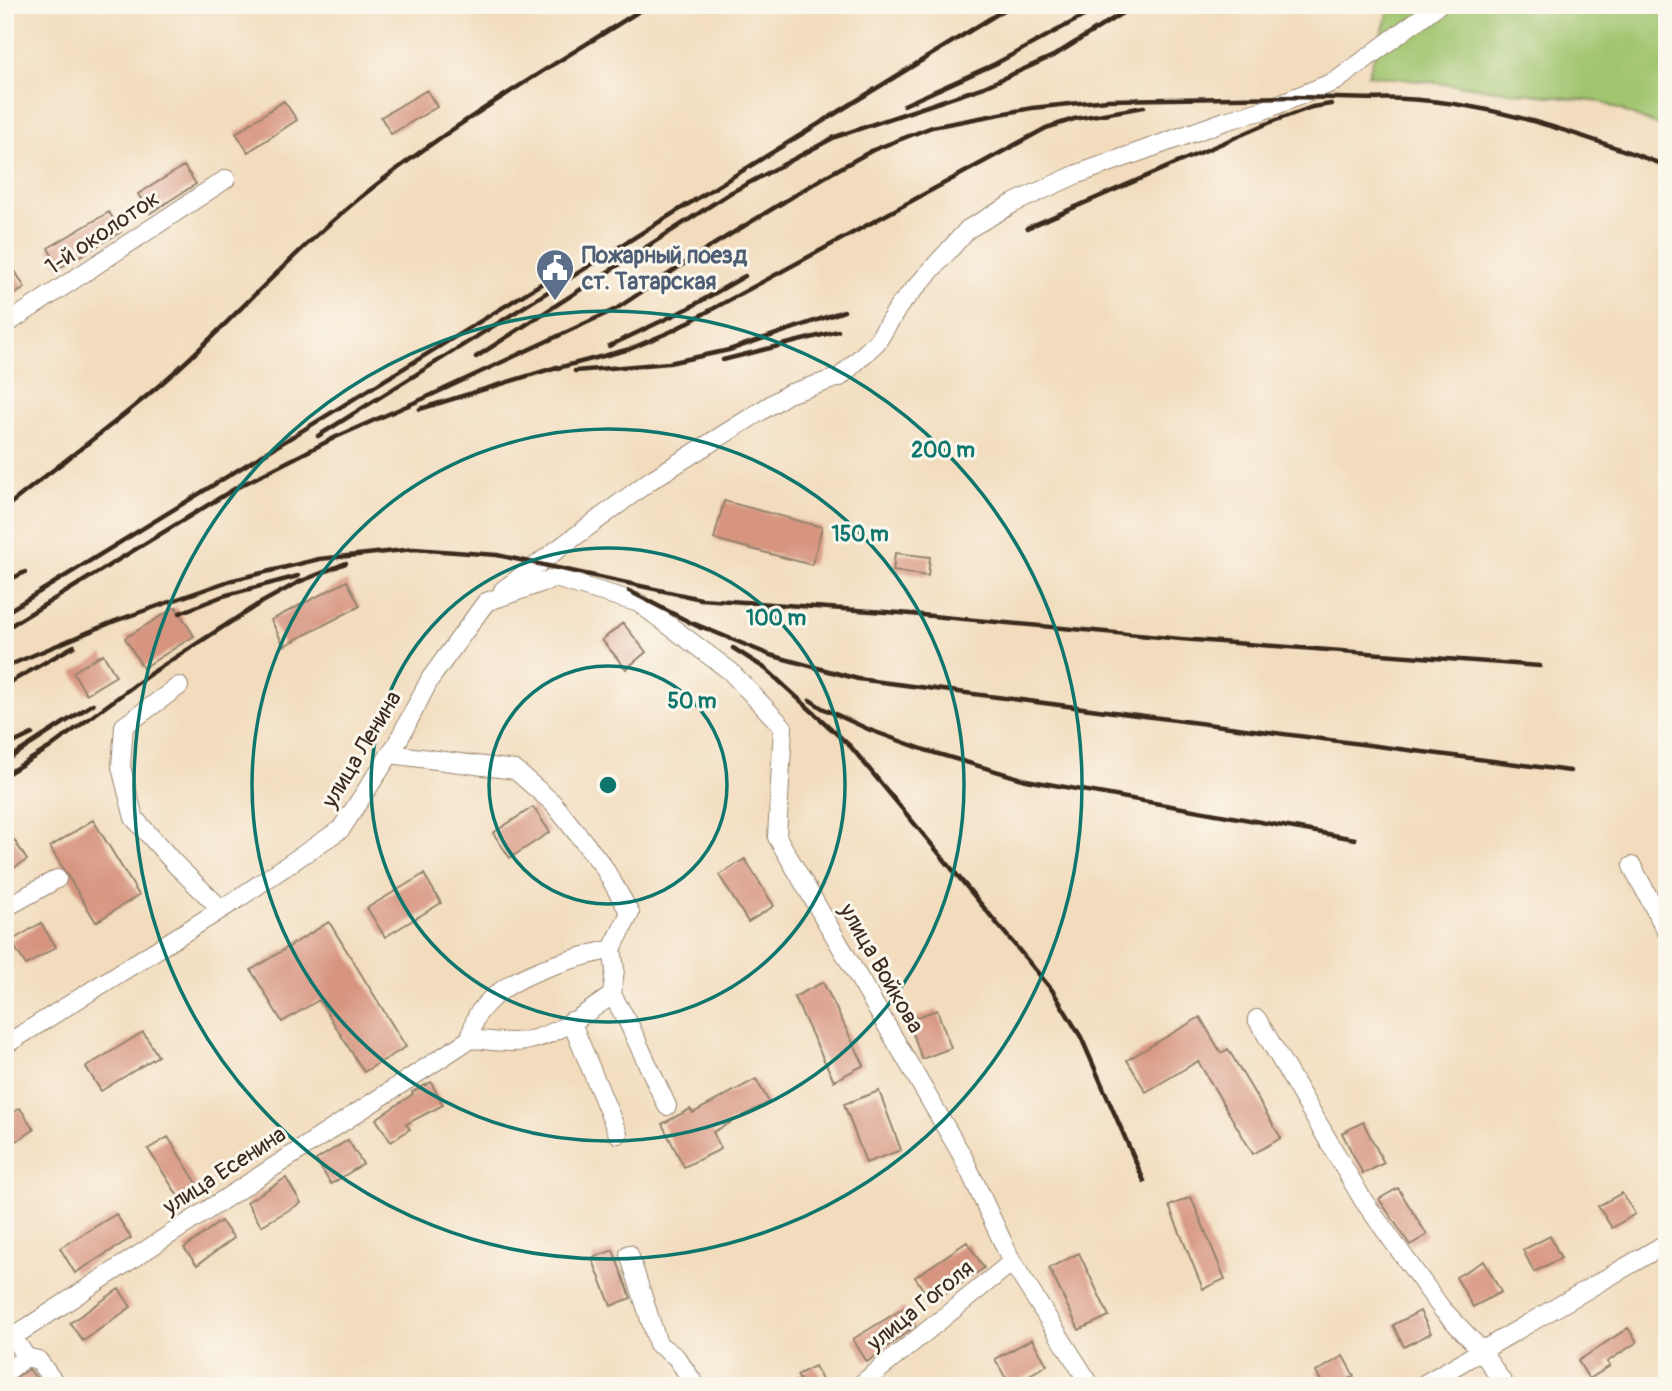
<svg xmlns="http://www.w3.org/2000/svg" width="1672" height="1391" viewBox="0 0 1672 1391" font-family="Pangolin,sans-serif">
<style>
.green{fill:#a1c56e;stroke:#6e7846;stroke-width:2}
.building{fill:#d79580}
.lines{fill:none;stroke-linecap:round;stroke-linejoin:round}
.minor-casing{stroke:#96836e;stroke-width:20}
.minor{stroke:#fff;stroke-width:18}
.rail{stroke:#3b2a1e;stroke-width:4.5}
.ring{fill:none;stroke:#0f766e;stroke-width:3.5}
.labels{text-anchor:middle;stroke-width:6;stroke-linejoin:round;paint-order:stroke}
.street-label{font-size:23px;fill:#3b2a1e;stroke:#fbf7ec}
.service-label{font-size:23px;font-weight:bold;fill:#4e5e75;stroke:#fbf7ec;text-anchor:start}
.centre{fill:#0f766e;stroke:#fbf7ec;stroke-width:3.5}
.ring-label{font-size:21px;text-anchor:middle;font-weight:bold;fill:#0f766e;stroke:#fbf7ec;stroke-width:6;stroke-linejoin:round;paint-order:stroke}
</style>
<rect width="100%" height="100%" fill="#fbf7ec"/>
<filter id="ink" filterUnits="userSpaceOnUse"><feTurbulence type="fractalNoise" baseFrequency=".0143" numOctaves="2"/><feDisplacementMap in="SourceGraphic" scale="14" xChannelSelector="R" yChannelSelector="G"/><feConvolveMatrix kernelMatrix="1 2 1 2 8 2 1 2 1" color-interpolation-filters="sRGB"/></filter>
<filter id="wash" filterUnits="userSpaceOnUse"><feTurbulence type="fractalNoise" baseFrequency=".00686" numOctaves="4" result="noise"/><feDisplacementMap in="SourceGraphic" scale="28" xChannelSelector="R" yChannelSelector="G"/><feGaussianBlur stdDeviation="1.57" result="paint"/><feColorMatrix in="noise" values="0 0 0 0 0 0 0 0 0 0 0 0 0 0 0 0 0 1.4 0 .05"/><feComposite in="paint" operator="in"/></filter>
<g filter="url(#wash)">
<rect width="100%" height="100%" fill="#f2dcbd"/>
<path class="green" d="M 1391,5 L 1667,5 L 1667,129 L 1601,102 L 1368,75 Z"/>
<g id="blocks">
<path class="building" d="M 427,90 L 437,107 L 391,134 L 381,117 Z
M 284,101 L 297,120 L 248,152 L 236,133 Z
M 184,166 L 196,184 L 150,213 L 138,194 Z
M 109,212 L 121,232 L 59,268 L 48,248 Z
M 15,271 L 25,288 L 5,300 L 5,278 Z
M 724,501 L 822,527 L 812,565 L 714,539 Z
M 895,553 L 930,557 L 928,576 L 893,571 Z
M 347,581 L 360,606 L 284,646 L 271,620 Z
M 176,607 L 194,636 L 143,668 L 125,638 Z
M 623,623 L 646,652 L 626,669 L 602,640 Z
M 103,654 L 116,676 L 86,694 L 73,672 Z
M 533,807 L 550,832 L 510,858 L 493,833 Z
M 93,820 L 139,895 L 96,922 L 50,847 Z
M 5,826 L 27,860 L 5,873 Z
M 745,859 L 774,906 L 748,922 L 719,875 Z
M 424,874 L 441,903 L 385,937 L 367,908 Z
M 329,922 L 406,1047 L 364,1072 L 319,1000 L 282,1022 L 251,970 Z
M 41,923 L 56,947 L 26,965 L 11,941 Z
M 823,982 L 864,1065 L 834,1081 L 794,997 Z
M 937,1010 L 951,1048 L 922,1059 L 908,1020 Z
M 1200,1017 L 1221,1053 L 1228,1049 L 1281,1138 L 1253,1154 L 1198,1061 L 1146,1092 L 1127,1060 Z
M 143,1032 L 158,1056 L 101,1091 L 86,1067 Z
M 756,1079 L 769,1102 L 713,1132 L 721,1149 L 684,1167 L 662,1124 L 690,1109 L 693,1113 Z
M 431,1082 L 443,1105 L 406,1124 L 410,1129 L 391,1142 L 376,1119 L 413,1094 L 412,1092 Z
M 879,1091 L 901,1150 L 866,1163 L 844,1104 Z
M 20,1108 L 34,1130 L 5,1148 L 5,1117 Z
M 1363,1122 L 1384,1163 L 1363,1174 L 1342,1133 Z
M 168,1137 L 201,1190 L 182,1202 L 148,1149 Z
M 348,1140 L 363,1164 L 331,1184 L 316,1160 Z
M 286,1178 L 301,1203 L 261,1226 L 247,1202 Z
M 1398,1188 L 1427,1235 L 1410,1245 L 1379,1199 Z
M 1622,1193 L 1635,1214 L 1612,1228 L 1598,1206 Z
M 1191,1197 L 1225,1279 L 1203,1289 L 1169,1206 Z
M 116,1214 L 131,1238 L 75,1273 L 60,1248 Z
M 221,1221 L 234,1238 L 197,1265 L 184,1248 Z
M 1550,1236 L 1561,1258 L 1534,1272 L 1523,1250 Z
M 967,1242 L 984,1268 L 932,1303 L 915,1277 Z
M 613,1250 L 631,1298 L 611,1306 L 592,1258 Z
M 1079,1253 L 1109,1316 L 1079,1330 L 1049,1268 Z
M 1484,1261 L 1501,1292 L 1473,1307 L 1456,1277 Z
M 119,1289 L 131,1307 L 83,1341 L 70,1323 Z
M 904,1308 L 915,1326 L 867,1362 L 853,1339 Z
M 1420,1311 L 1431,1333 L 1404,1347 L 1393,1325 Z
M 1628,1328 L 1637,1342 L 1607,1362 L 1610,1366 L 1589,1379 L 1578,1361 Z
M 1032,1339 L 1047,1365 L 1010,1386 L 995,1359 Z
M 1343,1356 L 1354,1376 L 1337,1386 L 1324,1386 L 1316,1372 Z
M 815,1366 L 825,1386 L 803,1386 L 797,1375 Z
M 29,1369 L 43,1386 L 5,1386 L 5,1384 Z"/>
</g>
</g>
<g filter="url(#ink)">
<use href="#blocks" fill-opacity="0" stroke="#96836e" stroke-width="2"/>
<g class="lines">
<defs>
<path id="minor" d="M 5,325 L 226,179
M 503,590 L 651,480 L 788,394 L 840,377 L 877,342 L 899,306 L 968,229 L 1014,203 L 1075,175 L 1225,121 L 1264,110 L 1336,81 L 1438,5
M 179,686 L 124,726 L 121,767 L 134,818 L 176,865 L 221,909
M 390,754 L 515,770 L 553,803 L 603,866 L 630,913 L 612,949 L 615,969 L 612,995 C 587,1013 556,1036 525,1041 C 508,1044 487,1040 470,1039 C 472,1031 474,1020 478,1014 C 505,974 568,960 612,949
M 1632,866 L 1667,932
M 5,908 L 57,879
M 612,995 L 628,1022 L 667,1106
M 1257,1019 L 1363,1200 L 1442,1309 L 1481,1350 L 1505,1386
M 571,1021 L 618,1134
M 5,1045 L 236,900 L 341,829 L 396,745 L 430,679 L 486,602 L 555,578 L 639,603 L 730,671 L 783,727 L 777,837 L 963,1157 L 1012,1262 L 1091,1386
M 629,1254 L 658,1344 L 676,1357 L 696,1386
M 13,1337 L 26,1357 L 38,1360 L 57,1386
M 5,1342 L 470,1039
M 5,1373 L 26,1357
M 859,1386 L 1012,1262
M 1421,1386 L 1667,1243"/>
</defs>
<use href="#minor" class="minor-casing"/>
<use href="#minor" class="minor"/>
<path class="rail" d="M 1369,99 C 1468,94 1575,132 1667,166
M 904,105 L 995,64 L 1104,5
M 1027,228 L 1271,122 L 1312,107 L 1331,104
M 609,346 L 687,309 L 745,276
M 476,357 L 730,193 L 835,137 L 984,87 L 1055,55 L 1135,5
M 723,360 L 838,331
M 550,370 L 630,349 L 672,331 L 1046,128 L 1074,119 L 1144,107
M 575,371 L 669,363 L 729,350 L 844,311
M 420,409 L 557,367
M 318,436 L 664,219 L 1012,5
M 238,487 L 336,437 L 427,397 L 616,309 L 703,251 L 828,175 L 873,150 L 932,127 L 1032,108 L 1107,100 L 1294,97 L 1379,99
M 5,508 C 67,458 132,412 190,358 C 251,300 309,237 376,185 C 462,118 557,63 649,5
M 5,582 L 25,572
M 629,591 L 701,628
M 5,613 L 562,271
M 180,613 L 223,596 L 298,576
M 695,624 L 770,655 L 858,679 L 1570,771
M 5,629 L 244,483
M 733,648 L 766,669 L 851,747 L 1052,990 L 1081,1037 L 1144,1181
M 5,667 L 115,621 L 229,581 L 319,559 L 414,549 L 497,555 L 701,599 L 900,613 L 1181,639 L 1540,666
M 5,685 L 74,646
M 810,700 L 822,708 L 870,730 L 925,750 L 1026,780 L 1355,839
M 5,747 L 32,734
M 5,761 L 93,704
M 5,775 L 49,748 L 150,674 L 257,605 L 299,582 L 346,563"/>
</g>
</g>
<g class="ring">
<circle cx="608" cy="785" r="119"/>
<circle cx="608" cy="785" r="237"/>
<circle cx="608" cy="785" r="356"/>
<circle cx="608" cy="785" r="474"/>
</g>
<defs>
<symbol id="civic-pin" viewBox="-11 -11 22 30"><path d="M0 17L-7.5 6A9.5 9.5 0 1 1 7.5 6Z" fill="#5c6f8a" stroke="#fbf7ec"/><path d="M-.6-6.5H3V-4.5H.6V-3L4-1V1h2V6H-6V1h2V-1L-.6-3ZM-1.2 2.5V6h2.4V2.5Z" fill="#fff"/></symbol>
</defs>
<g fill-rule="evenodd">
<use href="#civic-pin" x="533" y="246" width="44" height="60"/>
</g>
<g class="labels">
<g class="street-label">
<text transform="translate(102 232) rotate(-34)" y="8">1-й околоток</text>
<text transform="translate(361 749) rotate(-59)" y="8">улица Ленина</text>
<text transform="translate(882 968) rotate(60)" y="8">улица Войкова</text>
<text transform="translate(224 1170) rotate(-33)" y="8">улица Есенина</text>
<text transform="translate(920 1305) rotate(-39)" y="8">улица Гоголя</text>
</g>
<g class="service-label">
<text x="582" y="263">Пожарный поезд<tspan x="582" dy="26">ст. Татарская</tspan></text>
</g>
</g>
<circle cx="608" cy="785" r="10" class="centre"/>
<g class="ring-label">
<text x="943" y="457">200 m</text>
<text x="860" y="541">150 m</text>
<text x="776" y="625">100 m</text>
<text x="692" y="708">50 m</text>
</g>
<rect width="1672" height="1391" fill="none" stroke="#fbf7ec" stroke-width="28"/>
</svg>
